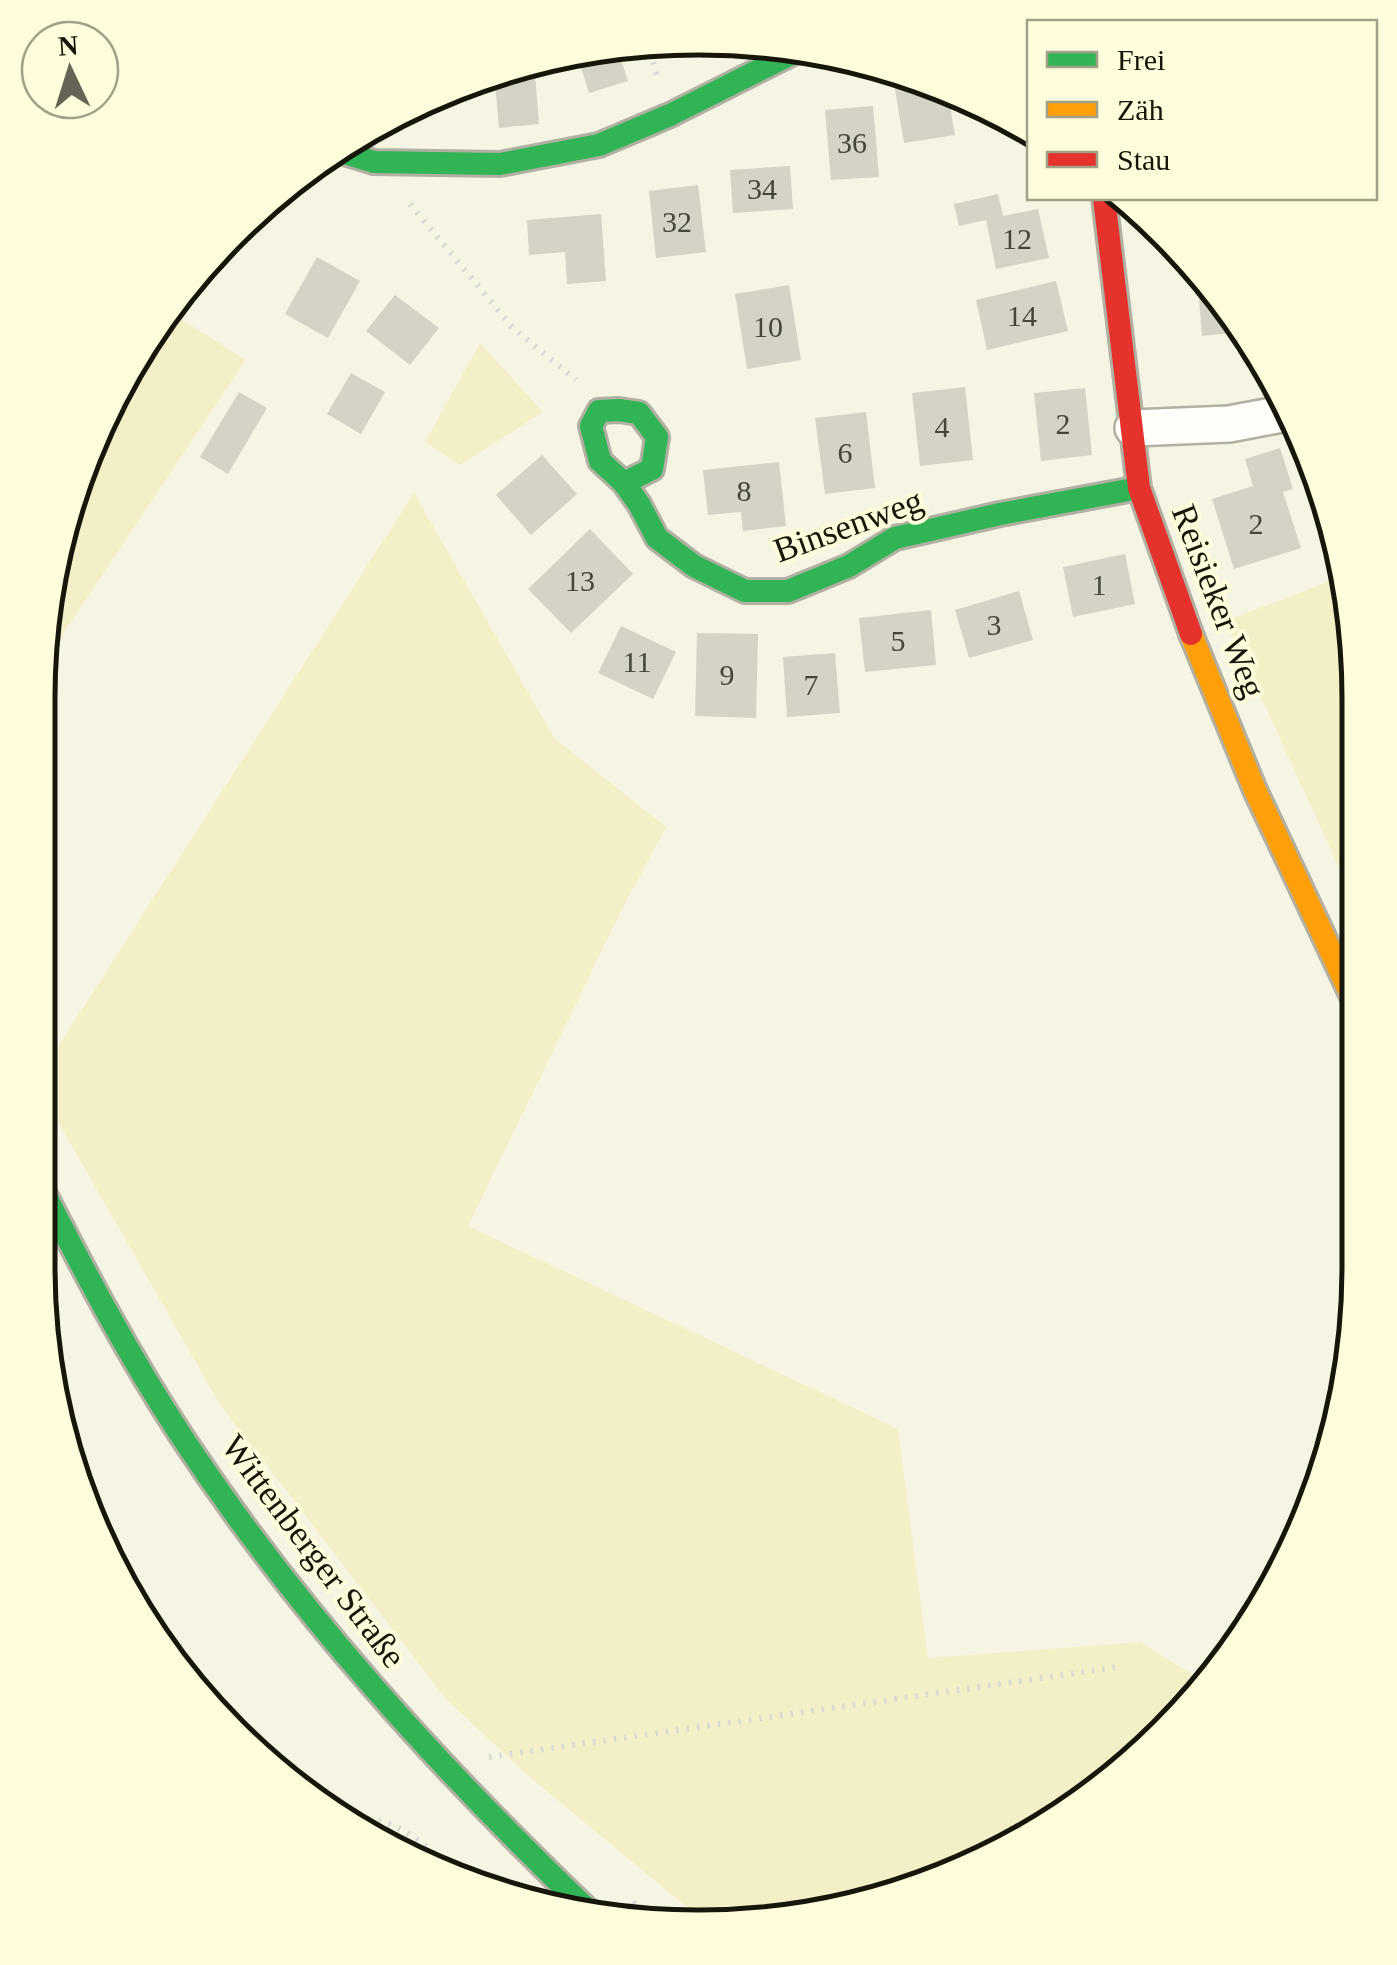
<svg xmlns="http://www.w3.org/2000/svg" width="1397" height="1965" viewBox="0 0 1397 1965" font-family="'Times New Roman',serif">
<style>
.green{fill:#f3f0c7}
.building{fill:#d4d3c5}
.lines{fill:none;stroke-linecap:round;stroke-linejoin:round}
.street-casing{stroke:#b1b0a2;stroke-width:40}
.fast-casing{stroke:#b1b0a2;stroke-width:28}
.slow-casing{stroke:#b1b0a2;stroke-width:28}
.jam-casing{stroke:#b1b0a2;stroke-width:28}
.path{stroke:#dadad5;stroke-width:6;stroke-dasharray:2.5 8;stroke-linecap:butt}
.street{stroke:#fefefb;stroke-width:35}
.fast{stroke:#30b455;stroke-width:22}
.slow{stroke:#ff9f0a;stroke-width:22}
.jam{stroke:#e5322d;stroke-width:22}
.labels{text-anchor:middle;stroke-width:8;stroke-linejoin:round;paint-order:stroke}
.number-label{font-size:30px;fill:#464539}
.street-label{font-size:35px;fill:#17160a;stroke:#fefcdb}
.rim{fill:none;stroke:#17160a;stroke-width:5}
</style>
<rect width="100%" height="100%" fill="#f6f5e3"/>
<path class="green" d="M 171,313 L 246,360 L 49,655 L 50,569 L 126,368 Z
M 480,343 L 543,412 L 460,465 L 425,442 Z
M 414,493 L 554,738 L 666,827 L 620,913 L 468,1226 L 898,1429 L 928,1658 L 1141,1642 L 1208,1685 L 1134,1764 L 952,1877 L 784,1922 L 701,1919 L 525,1773 L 447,1700 L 221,1406 L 41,1092 L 41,1073 Z
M 1343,576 L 1354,612 L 1356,904 L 1226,621 Z"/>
<path class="building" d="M 616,43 L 628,81 L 589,93 L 576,52 Z
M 534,61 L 539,124 L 499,128 L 494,71 Z
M 910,75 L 947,89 L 955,135 L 904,143 L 893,78 Z
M 437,95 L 435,107 L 417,104 L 428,99 Z
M 987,104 L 991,106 L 1007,116 L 990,119 Z
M 873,106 L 879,177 L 831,180 L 825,110 Z
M 790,166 L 793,209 L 733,213 L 730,170 Z
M 698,185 L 706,252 L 656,258 L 649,191 Z
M 998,194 L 1003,216 L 1038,209 L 1049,258 L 996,269 L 986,220 L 959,226 L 954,204 Z
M 601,214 L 606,281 L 567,284 L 565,252 L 529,255 L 527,220 Z
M 317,257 L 360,281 L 328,338 L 285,314 Z
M 1056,281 L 1068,331 L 987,350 L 976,300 Z
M 789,285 L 801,360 L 747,369 L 735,294 Z
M 1212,287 L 1242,332 L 1202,336 L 1198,288 Z
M 395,295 L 439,328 L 410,365 L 366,331 Z
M 351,373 L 385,392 L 361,434 L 327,414 Z
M 965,387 L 973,460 L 920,466 L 912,393 Z
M 1085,388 L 1092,455 L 1041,461 L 1034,393 Z
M 239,392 L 267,408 L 228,474 L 200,457 Z
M 866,412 L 875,488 L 825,494 L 815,418 Z
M 1303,444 L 1323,510 L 1315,512 L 1294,447 Z
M 1280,448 L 1293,489 L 1283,492 L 1301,548 L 1234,569 L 1212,499 L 1253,486 L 1245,459 Z
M 542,455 L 577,494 L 531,535 L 496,495 Z
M 779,462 L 786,526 L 743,531 L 741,512 L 708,515 L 703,470 Z
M 590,529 L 633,574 L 571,633 L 528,589 Z
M 1125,554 L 1135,604 L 1073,617 L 1063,567 Z
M 1019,591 L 1033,640 L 969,658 L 955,610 Z
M 931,610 L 936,665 L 865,672 L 859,618 Z
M 621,626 L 676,652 L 653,699 L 598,673 Z
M 697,633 L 758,634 L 756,718 L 695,716 Z
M 835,653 L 840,713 L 787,717 L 783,657 Z"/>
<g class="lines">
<defs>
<path id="street" d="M 1133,428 L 1229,424 L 1293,412"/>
<path id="fast" d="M 335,150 L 374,162 L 500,164 L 599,145 L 670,115 L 801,49
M 624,483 L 652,469 L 657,437 L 639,413 L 619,410 L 599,411 L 591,426 L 600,461 L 624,483 L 639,504 L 657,538 L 694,566 L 745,591 L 788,591 L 849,566 L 895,538 L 1000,514 L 1139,488
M 39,1183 C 83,1269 127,1353 180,1434 C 297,1612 440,1769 594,1916"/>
<path id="slow" d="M 1191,634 L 1255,790 L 1356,1005"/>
<path id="jam" d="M 1104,198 L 1139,488 L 1191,634"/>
</defs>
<use href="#street" class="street-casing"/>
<use href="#fast" class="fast-casing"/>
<use href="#slow" class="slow-casing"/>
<use href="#jam" class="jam-casing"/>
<path class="path" d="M 647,42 L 657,76
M 410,204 L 512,327 L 576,380
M 40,1114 L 56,1146
M 489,1757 L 1119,1667
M 347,1820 C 394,1812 426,1845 457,1876
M 633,1902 L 651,1918"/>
<use href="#street" class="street"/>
<use href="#fast" class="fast"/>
<use href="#slow" class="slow"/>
<use href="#jam" class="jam"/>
</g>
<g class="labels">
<g class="number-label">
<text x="852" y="153">36</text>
<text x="762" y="199">34</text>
<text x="677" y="232">32</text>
<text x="1017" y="249">12</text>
<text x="1022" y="326">14</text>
<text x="768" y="337">10</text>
<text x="1063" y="434">2</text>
<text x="942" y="437">4</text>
<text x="845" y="463">6</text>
<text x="744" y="501">8</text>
<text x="1256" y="534">2</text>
<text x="580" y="591">13</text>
<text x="1099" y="595">1</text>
<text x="994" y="635">3</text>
<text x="898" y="651">5</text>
<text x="637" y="672">11</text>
<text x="727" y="685">9</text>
<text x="811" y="695">7</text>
</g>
<g class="street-label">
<text transform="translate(848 525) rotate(-20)" y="12">Binsenweg</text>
<text transform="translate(1219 601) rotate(69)" y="12">Reisieker Weg</text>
<text transform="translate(314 1551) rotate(53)" y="12">Wittenberger Straße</text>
</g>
</g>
<path d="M0 0H1397V1965H0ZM698 55H699A643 643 0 0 1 1342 698V1267A643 643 0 0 1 699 1910H698A643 643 0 0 1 55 1267V698A643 643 0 0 1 698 55Z" fill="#fefcdb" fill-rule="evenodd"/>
<path class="rim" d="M698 55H699A643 643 0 0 1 1342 698V1267A643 643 0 0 1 699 1910H698A643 643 0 0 1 55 1267V698A643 643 0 0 1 698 55Z"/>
<rect x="1027" y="20" width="350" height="180" fill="#fefcdb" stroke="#a2a087" stroke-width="2.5"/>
<rect x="1047" y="52" width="50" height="15" fill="#30b455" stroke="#a2a087" stroke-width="2.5"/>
<text x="1117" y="70" font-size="30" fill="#17160a">Frei</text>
<rect x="1047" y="102" width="50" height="15" fill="#ff9f0a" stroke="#a2a087" stroke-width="2.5"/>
<text x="1117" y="120" font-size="30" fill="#17160a">Zäh</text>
<rect x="1047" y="152" width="50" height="15" fill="#e5322d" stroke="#a2a087" stroke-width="2.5"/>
<text x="1117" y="170" font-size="30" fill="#17160a">Stau</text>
<g transform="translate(70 70) rotate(356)"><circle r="48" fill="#fefcdb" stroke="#a2a087" stroke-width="2.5"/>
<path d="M0-8L18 38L0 25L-18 38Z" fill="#656456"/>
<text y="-15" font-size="28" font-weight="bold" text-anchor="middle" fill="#17160a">N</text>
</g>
</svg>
